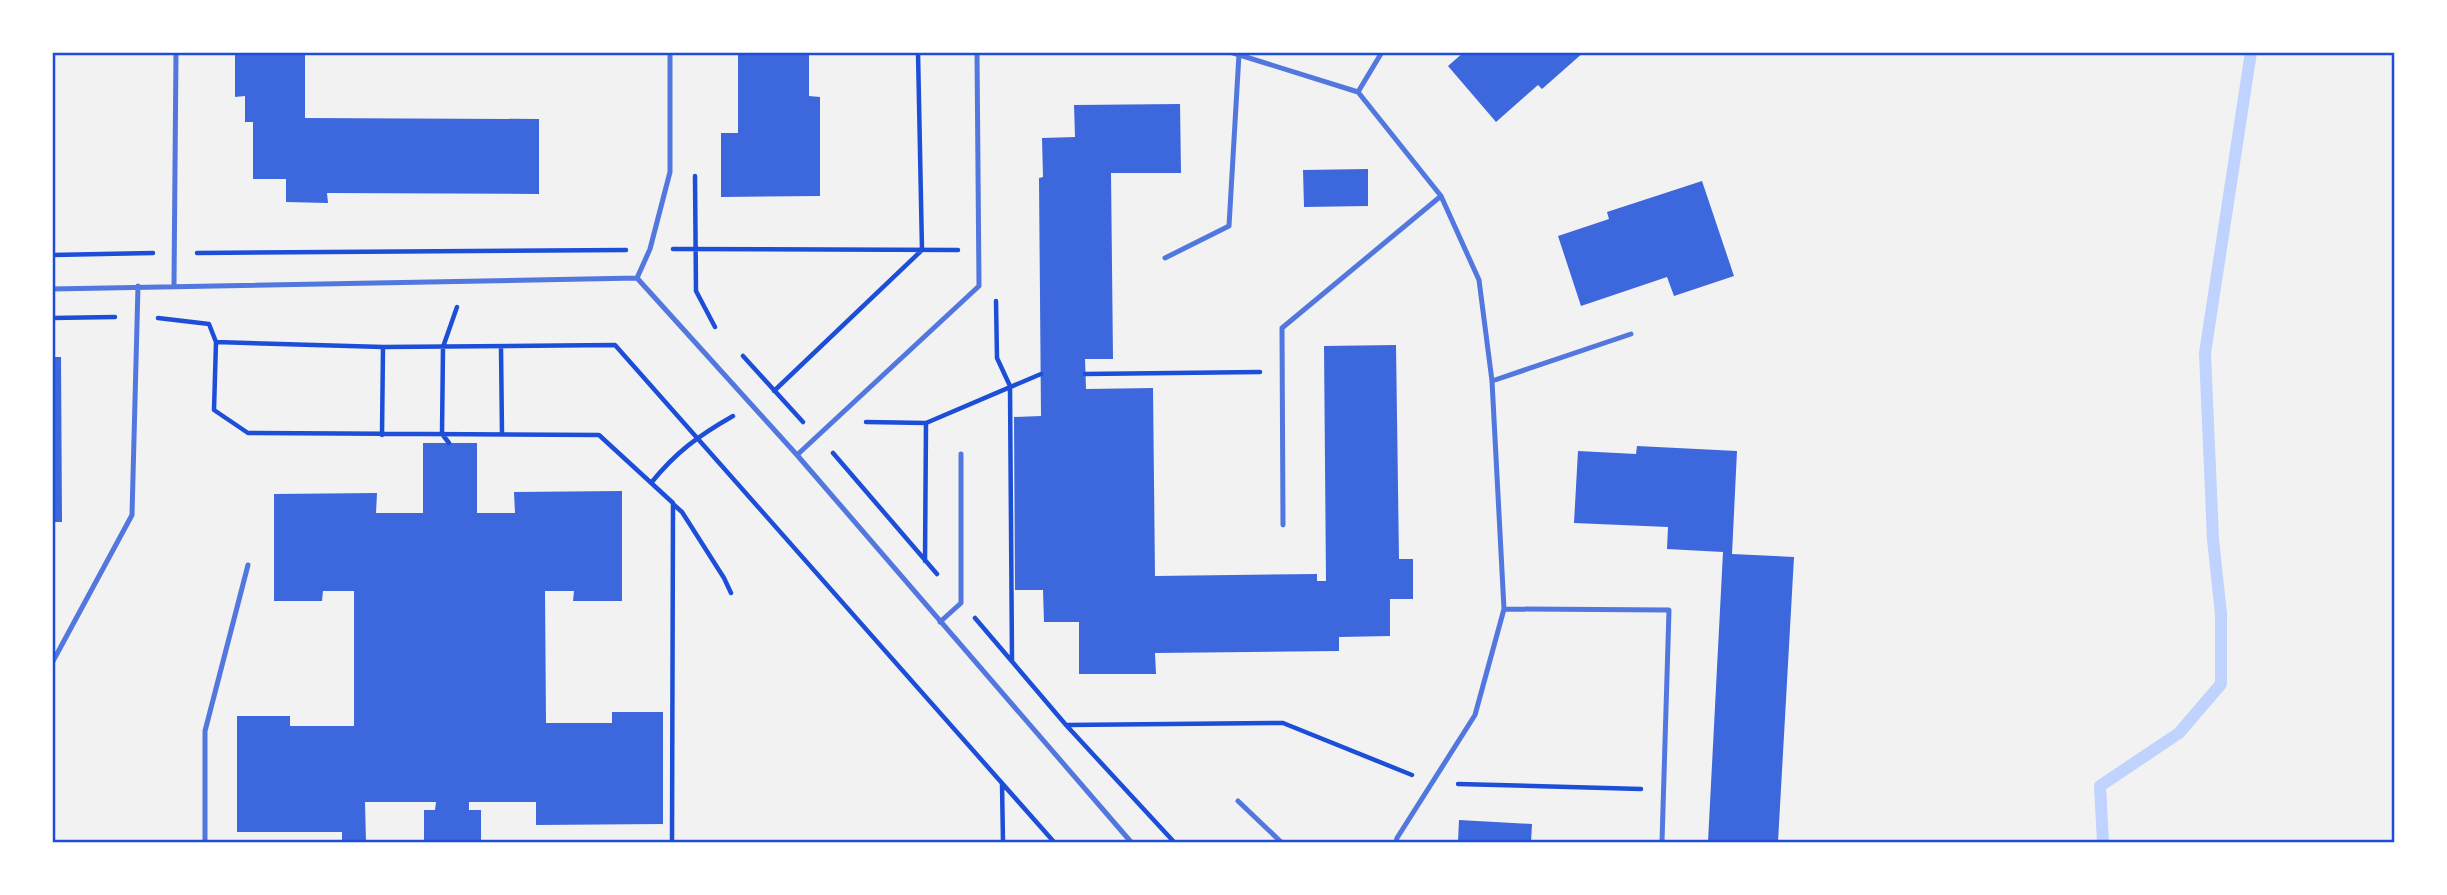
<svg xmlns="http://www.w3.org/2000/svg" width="2447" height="895" viewBox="0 0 2447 895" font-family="'Noto Sans',sans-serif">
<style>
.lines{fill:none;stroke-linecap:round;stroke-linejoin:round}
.stream{stroke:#bfd3fe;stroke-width:12}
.building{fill:#3d67dc}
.path{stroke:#1d4ed8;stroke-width:4.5}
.service{stroke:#5277de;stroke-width:5}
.neatline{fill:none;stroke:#1d4ed8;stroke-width:2.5}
</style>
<rect width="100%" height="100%" fill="#f2f2f2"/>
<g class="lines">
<path class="stream" d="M 2103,842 L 2100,786 L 2179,733 L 2221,684 L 2221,614 L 2213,539 L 2205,353 L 2251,52"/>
</g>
<path class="building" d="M 235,52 L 305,52 L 305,118 L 539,119 L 539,194 L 327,193 L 328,203 L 286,202 L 286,179 L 253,179 L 253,122 L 245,122 L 245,96 L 235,97 Z
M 738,52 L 809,52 L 809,96 L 820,97 L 820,196 L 721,197 L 721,133 L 738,133 Z
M 1464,52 L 1584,52 L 1542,89 L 1538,85 L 1496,122 L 1448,66 Z
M 1180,104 L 1181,173 L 1111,173 L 1113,359 L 1085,359 L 1086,389 L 1153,388 L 1155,576 L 1317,574 L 1317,581 L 1326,581 L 1324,346 L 1396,345 L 1399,559 L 1413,559 L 1413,599 L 1390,599 L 1390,636 L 1339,637 L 1339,651 L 1155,653 L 1156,674 L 1079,674 L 1079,622 L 1044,622 L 1043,590 L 1015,590 L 1014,417 L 1041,416 L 1039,178 L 1043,177 L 1042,138 L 1075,137 L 1074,105 Z
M 1368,169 L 1368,206 L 1304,207 L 1303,170 Z
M 1702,181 L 1734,276 L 1674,296 L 1667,277 L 1581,306 L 1558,236 L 1609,219 L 1607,212 Z
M 52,357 L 61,357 L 62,522 L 52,522 Z
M 423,443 L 477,443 L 477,513 L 515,513 L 514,492 L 622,491 L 622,601 L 573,601 L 574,591 L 545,591 L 546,723 L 612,723 L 612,712 L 663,712 L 663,824 L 536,825 L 536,802 L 469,802 L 469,810 L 481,810 L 481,842 L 424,842 L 424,810 L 435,810 L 436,802 L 365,802 L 366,842 L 342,842 L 342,832 L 237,832 L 237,716 L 290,716 L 290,726 L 354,726 L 354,591 L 323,591 L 322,601 L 274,601 L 274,494 L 377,493 L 376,513 L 423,513 Z
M 1637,446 L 1737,451 L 1732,554 L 1794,557 L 1778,842 L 1708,842 L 1723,552 L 1667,549 L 1668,527 L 1574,523 L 1578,451 L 1636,454 Z
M 1459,820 L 1532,824 L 1531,842 L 1458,842 Z"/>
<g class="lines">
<path class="path" d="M 695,176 L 696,291 L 715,327
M 673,249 L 958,250
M 197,253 L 626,250
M 52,255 L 153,253
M 996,301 L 997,358 L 1010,386 L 1012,661
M 52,318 L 115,317
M 158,318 L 209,324 L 216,342 L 383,347 L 615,345 L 1054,842
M 216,342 L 214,410 L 248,433 L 599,435 L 673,503 L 672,842
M 501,347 L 502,434
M 743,356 L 803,422
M 1085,374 L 1260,372
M 774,391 L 922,250 L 918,52
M 866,422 L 926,423 L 1041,374
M 382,435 L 383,347
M 449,443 L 442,434 L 443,347 L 457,307
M 833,453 L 937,574
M 651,483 C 676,452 698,436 733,416
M 673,504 L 682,512 L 724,578 L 731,593
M 925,561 L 926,423
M 975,618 L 1066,725 L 1174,842
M 1067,725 L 1283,723 L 1412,775
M 1002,784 L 1003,842
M 1458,784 L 1641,789"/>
<path class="service" d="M 1230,52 L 1358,92 L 1441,196 L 1479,280 L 1492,381 L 1504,609 L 1475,715 L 1397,838 L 1396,842
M 1358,92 L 1382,52
M 1165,258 L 1229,226 L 1239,54
M 637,278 L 650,249 L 670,172 L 670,52
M 174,285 L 176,52
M 52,289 L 637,278 L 797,455 L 1131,842
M 1492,381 L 1631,334
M 797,455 L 979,286 L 977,52
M 1283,525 L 1282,328 L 1441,196
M 1504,609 L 1669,610 L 1662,842
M 940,622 L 961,603 L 961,454
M 52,663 L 132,515 L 138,286
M 1238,801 L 1281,842
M 205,842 L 205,731 L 248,565"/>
</g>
<rect width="2447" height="895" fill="none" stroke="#ffffff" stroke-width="108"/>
<rect x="54" y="54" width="2339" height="787" class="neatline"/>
</svg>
